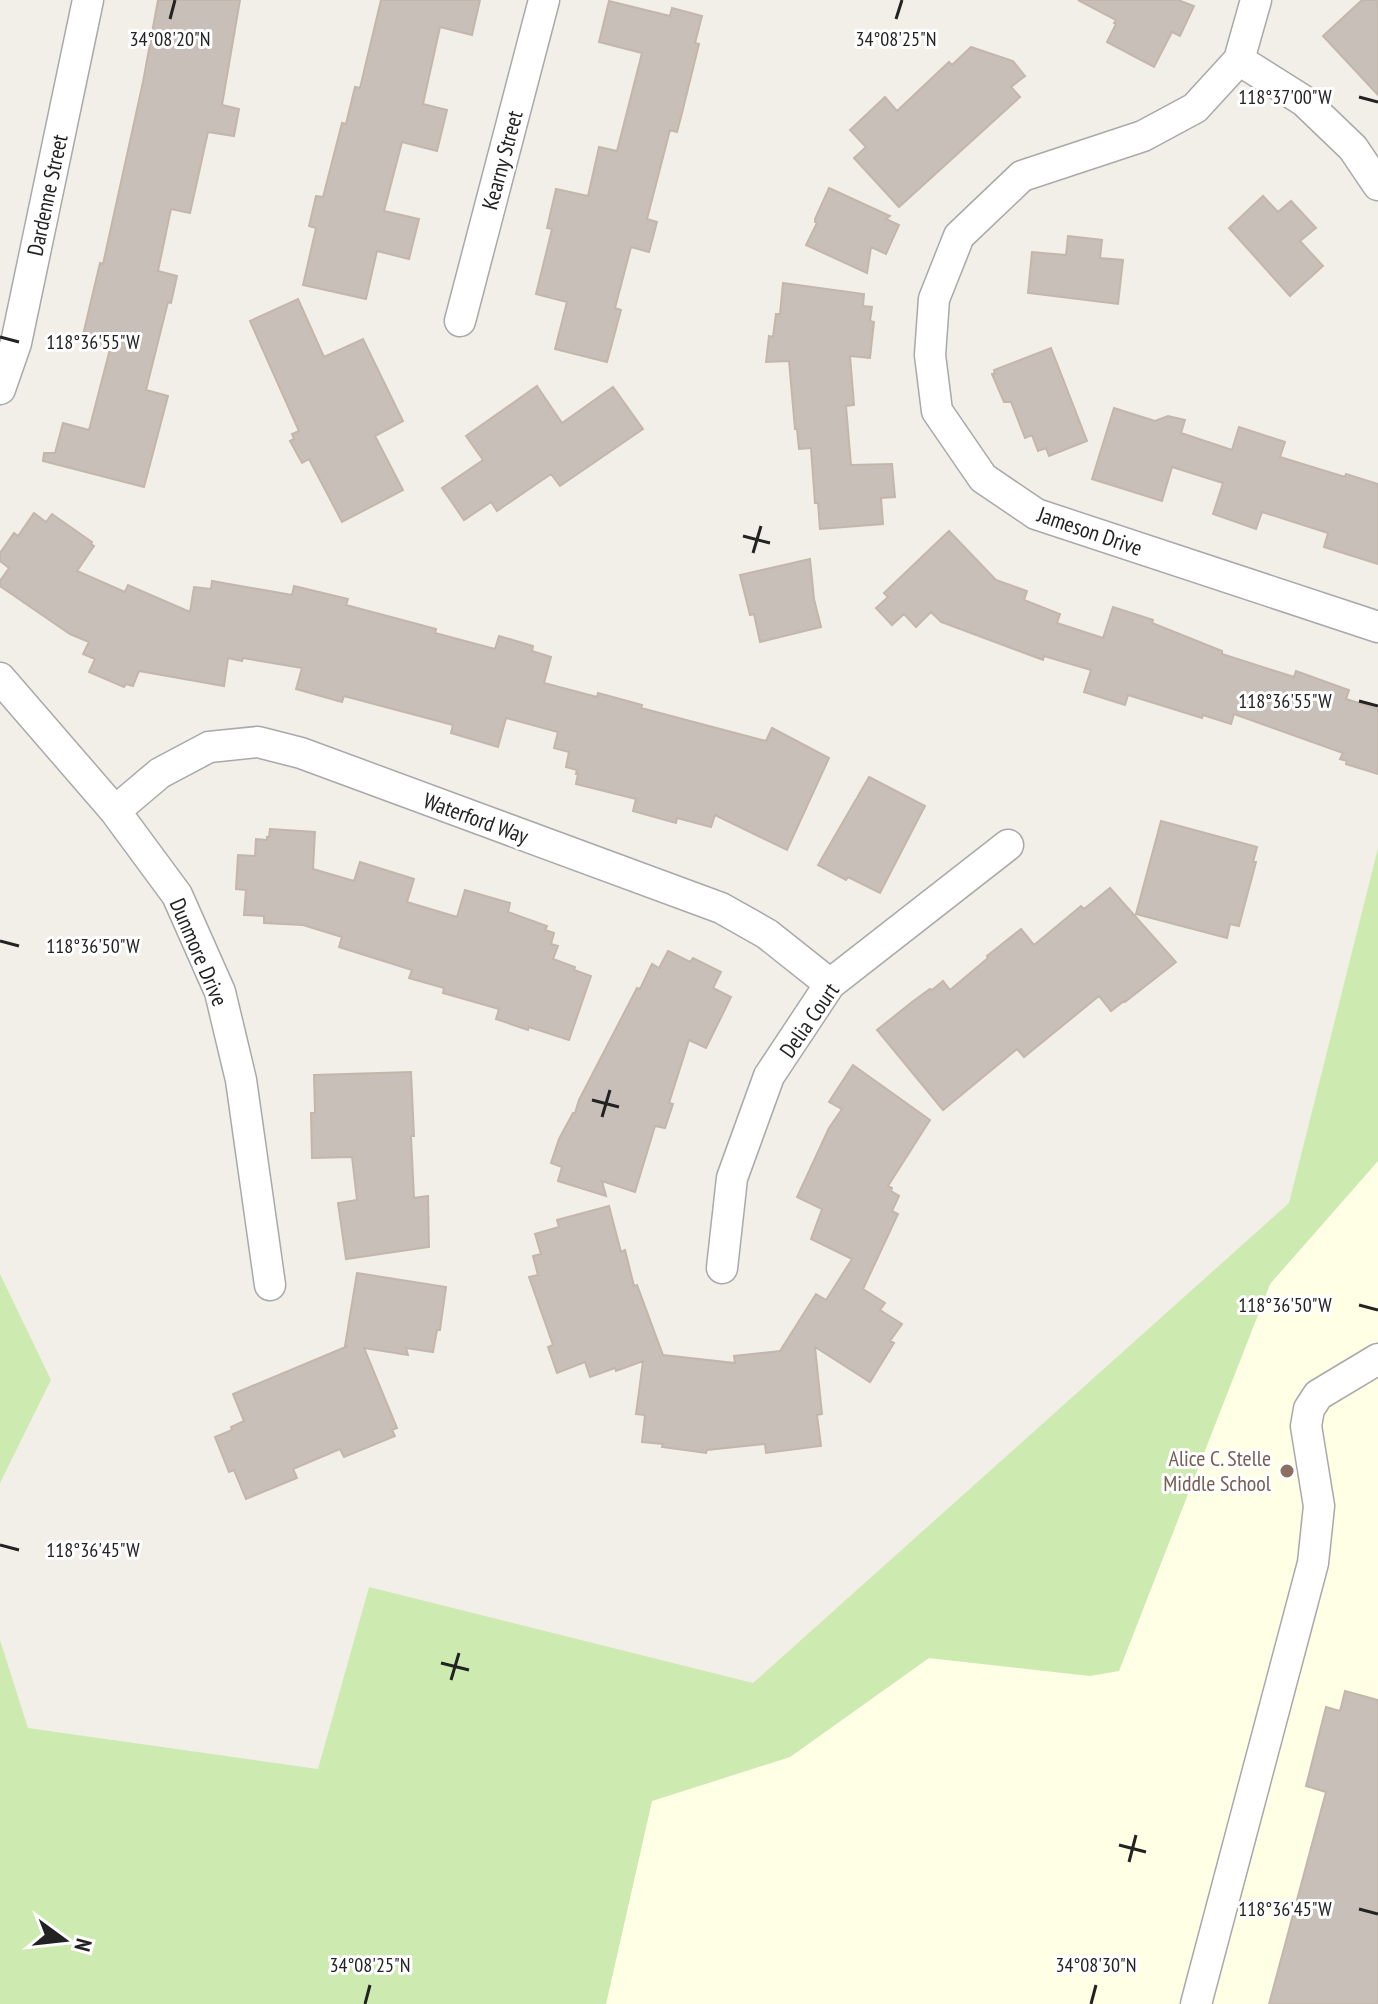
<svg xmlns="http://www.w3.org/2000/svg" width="1378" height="2004" viewBox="0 0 1378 2004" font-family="'PT Sans Narrow',sans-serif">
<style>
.education{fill:#ffffe5}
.grass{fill:#cdebb0}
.building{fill:#c7bfb8;stroke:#c4b6ab;stroke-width:2}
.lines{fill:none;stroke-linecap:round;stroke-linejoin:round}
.minor-casing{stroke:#a9a9a9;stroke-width:33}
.minor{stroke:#fff;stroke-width:30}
.ticks{fill:none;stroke:#222;stroke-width:3}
.education-dot{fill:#8d6e63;stroke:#fff;stroke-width:3}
.labels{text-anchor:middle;stroke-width:6;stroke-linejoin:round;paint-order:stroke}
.street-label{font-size:22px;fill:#222;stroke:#fff}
.education-label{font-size:22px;fill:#785e54;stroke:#fff;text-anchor:end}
.ticks-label{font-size:20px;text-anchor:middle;fill:#222;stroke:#fff;stroke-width:6;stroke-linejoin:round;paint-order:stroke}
</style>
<rect width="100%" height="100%" fill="#f2efe9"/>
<path class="education" d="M 1378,1161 L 1378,2004 L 606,2004 L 652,1801 L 790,1757 L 929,1658 L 1090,1676 L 1119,1670 L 1270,1284 Z"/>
<path class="grass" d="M 1378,848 L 1378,1161 L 1270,1284 L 1119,1671 L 1090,1676 L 929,1658 L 790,1757 L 652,1801 L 606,2004 L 0,2004 L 0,1640 L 28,1728 L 318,1769 L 369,1587 L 753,1683 L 1289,1203 Z
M 0,1274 L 51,1380 L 0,1483 Z"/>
<path class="building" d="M 158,0 L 240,0 L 222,105 L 239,109 L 234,136 L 208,132 L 190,213 L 171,209 L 158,271 L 177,276 L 171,303 L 168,302 L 146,390 L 168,396 L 144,487 L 43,461 L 44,453 L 55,453 L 63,423 L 89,430 L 110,349 L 85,343 L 85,340 L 82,339 L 100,263 L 103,264 L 143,82 Z
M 381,0 L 480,0 L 472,35 L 440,27 L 423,104 L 447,110 L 437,151 L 402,142 L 384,211 L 419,219 L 409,259 L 377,251 L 366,299 L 303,285 L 316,228 L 309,226 L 316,196 L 323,197 L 342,123 L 346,124 L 355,87 L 360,88 Z
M 1078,0 L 1178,0 L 1194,6 L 1180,36 L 1172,32 L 1154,67 L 1107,42 L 1116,24 L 1114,23 L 1116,20 Z
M 1362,0 L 1378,0 L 1378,95 L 1323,36 Z
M 609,1 L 670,16 L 672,8 L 702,16 L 695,43 L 699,44 L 682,113 L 677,132 L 670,130 L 647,219 L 657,222 L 649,252 L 631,247 L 615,308 L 621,310 L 607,362 L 555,349 L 567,302 L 536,294 L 552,229 L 547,228 L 556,189 L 588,196 L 599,147 L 617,151 L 642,53 L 599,42 Z
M 971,47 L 1013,61 L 1025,76 L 1011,87 L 1020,97 L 899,207 L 854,158 L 866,147 L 850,130 L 885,97 L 897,111 L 949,62 L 952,65 Z
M 829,188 L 890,216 L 886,219 L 899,225 L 886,254 L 871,247 L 867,273 L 806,245 L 817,223 L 815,222 L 815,219 Z
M 1263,196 L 1278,212 L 1291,201 L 1316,228 L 1300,241 L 1323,266 L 1290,296 L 1229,228 Z
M 1068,236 L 1102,240 L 1100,258 L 1123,260 L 1118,304 L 1028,293 L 1032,252 L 1066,255 Z
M 783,283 L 864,294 L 863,306 L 872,307 L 870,321 L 874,322 L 870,358 L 850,356 L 854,405 L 846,406 L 851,465 L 892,464 L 895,497 L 881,498 L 883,524 L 820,529 L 818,503 L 815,503 L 811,448 L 799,449 L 797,429 L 795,429 L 789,361 L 766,362 L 769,336 L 773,337 L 776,314 L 780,314 Z
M 298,299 L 324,357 L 363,339 L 403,421 L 375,436 L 403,490 L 342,522 L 309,459 L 302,463 L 290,441 L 294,439 L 292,434 L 299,431 L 250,321 Z
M 1051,348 L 1087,441 L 1049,456 L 1046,448 L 1038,451 L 1032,435 L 1025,438 L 1011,402 L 1004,402 L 992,374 L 995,373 L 994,370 Z
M 537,386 L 562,423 L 613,387 L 643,429 L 560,486 L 551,474 L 497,511 L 491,502 L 464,520 L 442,488 L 483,460 L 466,436 Z
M 1114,408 L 1155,421 L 1168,416 L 1185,420 L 1181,433 L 1232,450 L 1239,427 L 1285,442 L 1280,457 L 1345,477 L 1346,474 L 1378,484 L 1378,564 L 1324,547 L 1328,533 L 1262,512 L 1256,529 L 1213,514 L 1223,483 L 1172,467 L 1162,501 L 1092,479 Z
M 34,513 L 46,522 L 52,514 L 92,542 L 91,544 L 94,546 L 77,571 L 125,592 L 128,585 L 190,612 L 194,587 L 211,589 L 212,581 L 292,595 L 294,586 L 348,599 L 346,605 L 436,629 L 435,633 L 495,649 L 499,636 L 533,646 L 532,651 L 551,657 L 544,683 L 597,697 L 598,693 L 642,705 L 641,708 L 766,741 L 772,728 L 829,758 L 787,850 L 715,815 L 711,827 L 677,818 L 676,823 L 633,811 L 636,799 L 576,784 L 578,774 L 576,774 L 577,770 L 566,767 L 569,752 L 554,748 L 558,732 L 506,718 L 498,747 L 451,733 L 453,725 L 344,696 L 342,702 L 296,689 L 302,668 L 243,658 L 242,661 L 228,658 L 224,686 L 139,671 L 133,686 L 126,684 L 124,687 L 89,672 L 95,659 L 83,654 L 89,642 L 70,634 L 0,586 L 0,581 L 9,568 L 0,561 L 0,553 L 14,533 L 18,536 Z
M 949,531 L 996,580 L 1027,591 L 1024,600 L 1060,614 L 1057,623 L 1103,638 L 1113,607 L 1153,620 L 1152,623 L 1222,651 L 1222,654 L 1294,677 L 1296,671 L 1349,690 L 1346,699 L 1378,709 L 1378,774 L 1346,764 L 1347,761 L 1340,759 L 1343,753 L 1234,714 L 1231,724 L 1203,715 L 1202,718 L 1128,695 L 1125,705 L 1084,692 L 1091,670 L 1044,656 L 1043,660 L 941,622 L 931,612 L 916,627 L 904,614 L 892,625 L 876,608 L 888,597 L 884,593 Z
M 810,559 L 814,599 L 821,627 L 760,642 L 754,614 L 750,615 L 740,575 Z
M 869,777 L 925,806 L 880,893 L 848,877 L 846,880 L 818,865 Z
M 1161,821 L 1257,847 L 1253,862 L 1256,862 L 1239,926 L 1230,924 L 1227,938 L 1136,914 Z
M 270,829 L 315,832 L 313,869 L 354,881 L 360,862 L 414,879 L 407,902 L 457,917 L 465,890 L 510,903 L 508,912 L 547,926 L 545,930 L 554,933 L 551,944 L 558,946 L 553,959 L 575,967 L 574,970 L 591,976 L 569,1040 L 529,1027 L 528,1030 L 496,1019 L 499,1009 L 443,993 L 444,988 L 409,978 L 412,970 L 339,947 L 342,937 L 303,925 L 264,923 L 264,916 L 244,915 L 246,890 L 236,889 L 238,855 L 255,856 L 256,839 L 267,840 L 267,837 L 269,837 Z
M 1110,888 L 1176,962 L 1125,1002 L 1124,1001 L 1111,1011 L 1099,996 L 1024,1057 L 1017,1049 L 943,1110 L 877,1030 L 912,1002 L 930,989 L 932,990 L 943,981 L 950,990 L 988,958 L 987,956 L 1021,929 L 1034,945 L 1081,906 L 1084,909 Z
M 668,951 L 690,962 L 693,958 L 721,972 L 713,988 L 731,997 L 706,1048 L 689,1040 L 669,1103 L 673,1104 L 665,1128 L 655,1126 L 635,1192 L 602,1181 L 606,1196 L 558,1181 L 562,1167 L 551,1163 L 559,1139 L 573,1113 L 575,1113 L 579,1100 L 637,988 L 640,989 L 652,964 L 659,968 Z
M 853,1065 L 930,1120 L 888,1186 L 892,1188 L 891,1191 L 899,1196 L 892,1211 L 898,1214 L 863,1289 L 885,1303 L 880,1310 L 902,1324 L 890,1341 L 894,1343 L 870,1382 L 815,1347 L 822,1414 L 817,1415 L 821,1446 L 766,1453 L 765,1444 L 707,1450 L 706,1453 L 662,1447 L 663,1444 L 642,1442 L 645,1415 L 636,1414 L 643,1361 L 616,1371 L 615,1368 L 590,1377 L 585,1362 L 557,1373 L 548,1347 L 553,1345 L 529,1277 L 538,1275 L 533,1256 L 541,1254 L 535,1234 L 559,1227 L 557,1220 L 609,1206 L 621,1252 L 625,1250 L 634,1286 L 637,1285 L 663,1355 L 735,1363 L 734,1356 L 780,1351 L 816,1294 L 826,1300 L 852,1259 L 811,1239 L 822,1209 L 797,1197 L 829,1128 L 842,1109 L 829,1102 Z
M 411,1072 L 414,1136 L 411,1136 L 414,1198 L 428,1196 L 429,1247 L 346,1259 L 338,1203 L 357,1200 L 352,1157 L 312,1158 L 311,1113 L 315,1113 L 314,1075 Z
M 357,1273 L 446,1287 L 440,1330 L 437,1330 L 433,1352 L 406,1348 L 408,1355 L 364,1348 L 397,1428 L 392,1430 L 395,1436 L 344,1457 L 340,1449 L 293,1469 L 297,1478 L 246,1499 L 234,1470 L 229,1472 L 215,1437 L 232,1430 L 231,1427 L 244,1421 L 233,1394 L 348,1346 L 345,1346 Z
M 1345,1691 L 1378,1700 L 1378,2004 L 1269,2004 L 1326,1792 L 1306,1786 L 1326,1707 L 1340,1711 Z"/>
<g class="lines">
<defs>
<path id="minor" d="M 1256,0 L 1239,60 L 1195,108 L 1143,136 L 1022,176 L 959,236 L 934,299 L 930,355 L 937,411 L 983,478 L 1036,514 L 1378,627
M 1239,60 L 1304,101 L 1353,148 L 1378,185
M 460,321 L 544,0
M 0,389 L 16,343 L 88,0
M 0,678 L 115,811 L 177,895 L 220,992 L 241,1080 L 270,1285
M 115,811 L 160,773 L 209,747 L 258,742 L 301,753 L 721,908 L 767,934 L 830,984
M 722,1268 L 732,1178 L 769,1076 L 830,984 L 1008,845
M 1196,2004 L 1313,1563 L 1319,1506 L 1306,1426 L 1309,1409 L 1318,1395 L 1378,1359"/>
</defs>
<use href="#minor" class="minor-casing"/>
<use href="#minor" class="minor"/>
</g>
<path class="ticks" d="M 170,19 L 175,0M 896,19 L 902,0M 1359,97 L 1378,102M 0,337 L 19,342M 743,536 L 770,543M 753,553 L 761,526M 1359,701 L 1378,706M 0,941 L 19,946M 592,1100 L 619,1107M 602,1117 L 610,1090M 1359,1305 L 1378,1310M 0,1545 L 19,1550M 441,1663 L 469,1670M 451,1680 L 459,1653M 1119,1845 L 1146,1852M 1129,1862 L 1136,1835M 1359,1909 L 1378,1914M 365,2004 L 370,1985M 1091,2004 L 1096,1985"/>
<circle class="education-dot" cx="1287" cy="1471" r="8"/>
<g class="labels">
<g class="street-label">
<text transform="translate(502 160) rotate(-75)" y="8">Kearny Street</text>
<text transform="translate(47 195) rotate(-78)" y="8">Dardenne Street</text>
<text transform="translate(1090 531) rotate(19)" y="8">Jameson Drive</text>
<text transform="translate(476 818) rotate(20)" y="8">Waterford Way</text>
<text transform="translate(199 952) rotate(67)" y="8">Dunmore Drive</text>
<text transform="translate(809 1020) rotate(-55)" y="8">Delia Court</text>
</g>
<g class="education-label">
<text x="1271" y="1466">Alice C. Stelle<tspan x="1271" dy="25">Middle School</tspan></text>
</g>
</g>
<g class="ticks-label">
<text x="170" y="46">34°08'20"N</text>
<text x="896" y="46">34°08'25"N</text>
<text x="1285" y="104">118°37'00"W</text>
<text x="93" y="349">118°36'55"W</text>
<text x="1285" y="708">118°36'55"W</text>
<text x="93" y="953">118°36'50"W</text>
<text x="1285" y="1312">118°36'50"W</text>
<text x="93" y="1557">118°36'45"W</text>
<text x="1285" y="1916">118°36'45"W</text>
<text x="370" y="1972">34°08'25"N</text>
<text x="1096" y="1972">34°08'30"N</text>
</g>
<g transform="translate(64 1940) rotate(105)" stroke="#ffffff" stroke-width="6" paint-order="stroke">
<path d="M0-6L14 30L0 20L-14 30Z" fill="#222222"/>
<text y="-12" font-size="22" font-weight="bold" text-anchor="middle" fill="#222222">N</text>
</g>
</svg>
